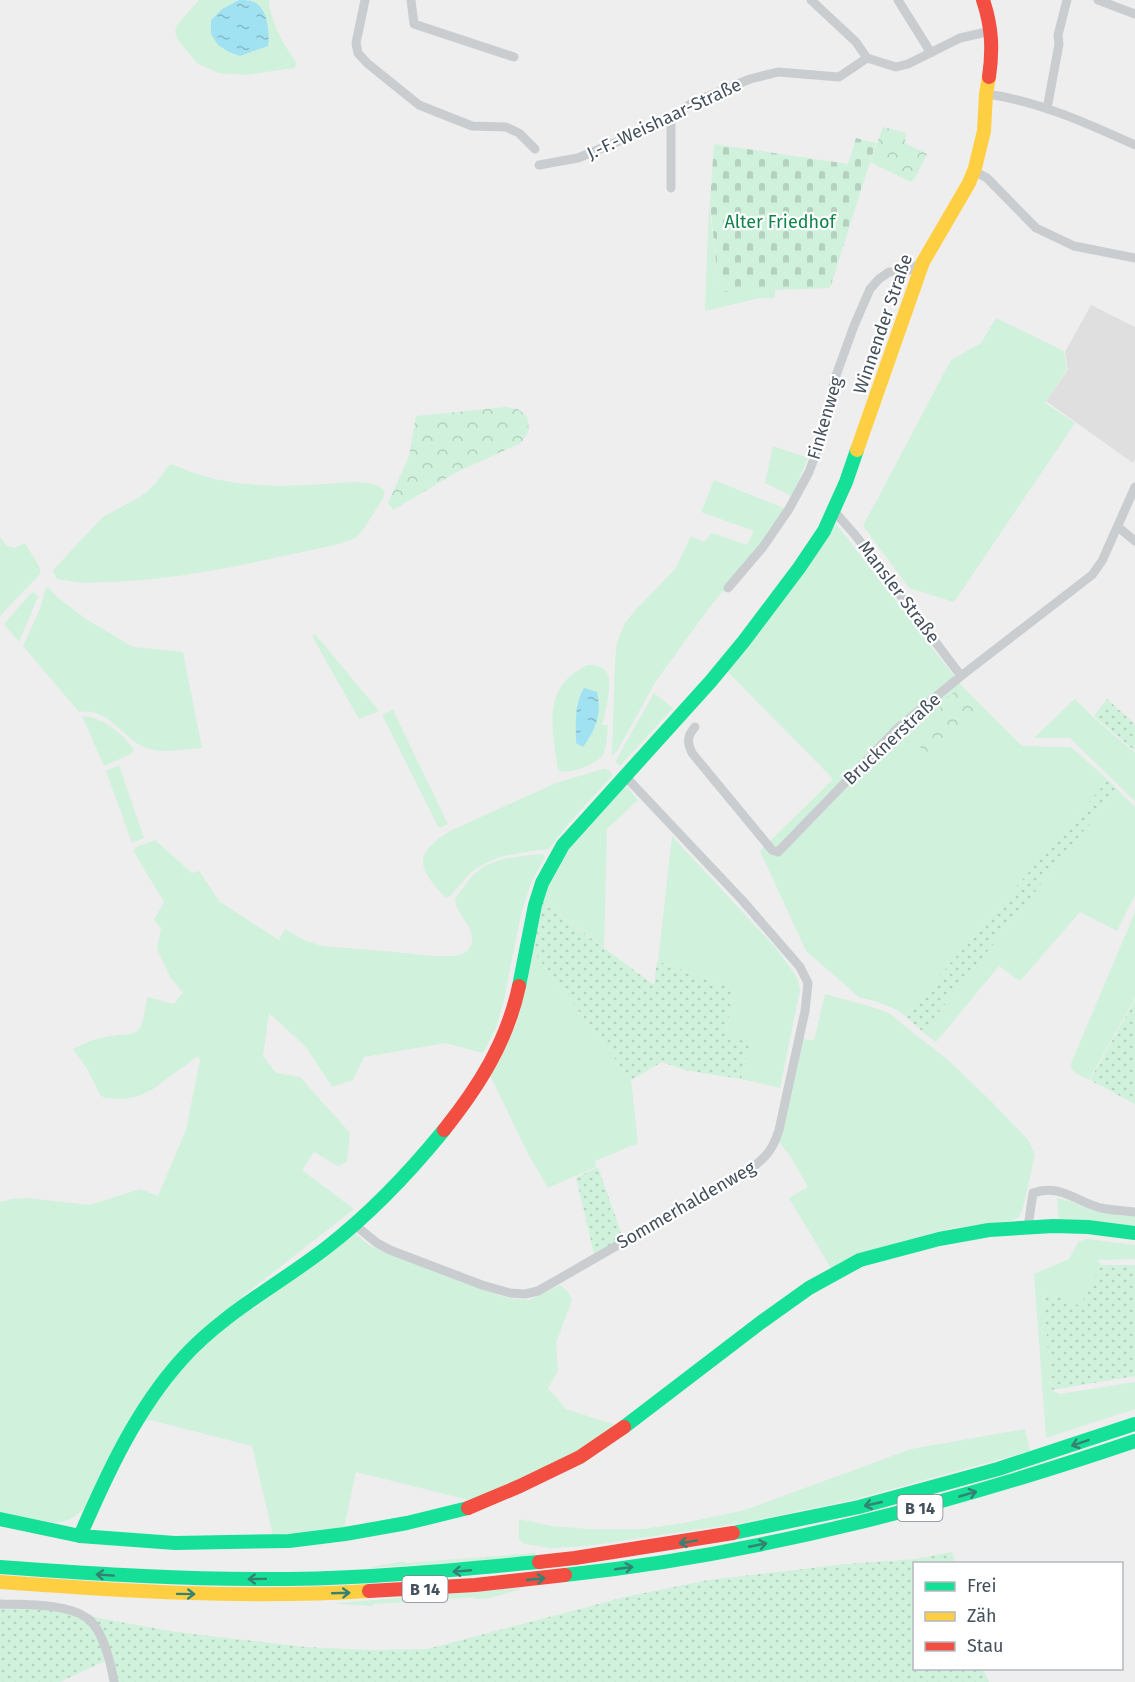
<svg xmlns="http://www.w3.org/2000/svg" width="1135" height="1682" viewBox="0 0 1135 1682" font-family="'Fira Sans',sans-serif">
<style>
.education{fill:#e0dfe0}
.grass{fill:#d0f1dc;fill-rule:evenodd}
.cemetery{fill:url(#cemetery-stones)}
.park{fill:url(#park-crowns)}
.garden{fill:url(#garden-dots)}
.water{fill:url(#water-ripples)}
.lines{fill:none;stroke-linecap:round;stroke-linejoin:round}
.street{stroke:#cacdcf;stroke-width:9}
.fast{stroke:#16e098;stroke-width:14}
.slow{stroke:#ffcf43;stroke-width:14}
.jam{stroke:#f24e42;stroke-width:14}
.oneway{stroke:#348271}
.labels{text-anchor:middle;stroke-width:4.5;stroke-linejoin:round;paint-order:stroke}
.shield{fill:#fff;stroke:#7c848d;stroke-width:1.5}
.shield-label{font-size:16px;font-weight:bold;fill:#44505c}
.street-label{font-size:18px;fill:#44505c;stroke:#fff}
.park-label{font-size:18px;fill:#0d844a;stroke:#fff}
</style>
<defs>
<pattern id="cemetery-stones" width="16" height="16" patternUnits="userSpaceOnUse" patternTransform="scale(1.5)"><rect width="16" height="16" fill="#d0f1dc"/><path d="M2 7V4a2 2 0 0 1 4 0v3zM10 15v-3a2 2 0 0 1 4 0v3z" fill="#b4d0bf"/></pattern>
<pattern id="park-crowns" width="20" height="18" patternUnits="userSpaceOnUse" patternTransform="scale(1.5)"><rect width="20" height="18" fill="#d0f1dc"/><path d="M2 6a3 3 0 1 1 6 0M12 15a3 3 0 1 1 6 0" fill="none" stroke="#b4d0bf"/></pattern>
<pattern id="garden-dots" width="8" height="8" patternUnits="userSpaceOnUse" patternTransform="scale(1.5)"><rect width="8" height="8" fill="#d0f1dc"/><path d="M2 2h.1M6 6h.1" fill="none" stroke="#b4d0bf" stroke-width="1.8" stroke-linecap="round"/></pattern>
<pattern id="water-ripples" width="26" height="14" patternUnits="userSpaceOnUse" patternTransform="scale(1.5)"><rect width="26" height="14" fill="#a0e1f2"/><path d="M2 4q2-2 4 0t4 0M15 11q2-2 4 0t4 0" fill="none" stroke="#84b9c7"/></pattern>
</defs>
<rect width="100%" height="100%" fill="#efeeee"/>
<path class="education" d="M 1091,305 L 1135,327 L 1135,459 L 1133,463 L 1046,401 L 1068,370 L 1065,352 Z"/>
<path class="grass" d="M 199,0 L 239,0 L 222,9 L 211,20 L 211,34 L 240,56 L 267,46 L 256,3 L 248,0 L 269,0 C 270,22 284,45 296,62 L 295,68 L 245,75 L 218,73 L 197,63 L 178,40 L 175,32 L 177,25 Z
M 709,203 L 719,291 L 775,290 L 775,298 L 760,298 L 705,311 Z
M 996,318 L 1064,351 L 1067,370 L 1045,403 L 1075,423 L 954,602 L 909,588 L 863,526 L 951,360 L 981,343 Z
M 773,446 L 808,458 L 792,496 L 765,483 Z
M 170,464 C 180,467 190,472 200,475 C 240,487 283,487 324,484 C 339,484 376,477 385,492 L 383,498 L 365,527 L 356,538 L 335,545 L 227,568 L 178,576 L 133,581 L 84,583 L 57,579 L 53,570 L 103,517 L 143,495 L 156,483 Z
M 714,480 L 786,509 L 761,546 L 709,608 L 656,681 L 617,751 L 612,756 L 615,660 L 617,642 L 625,623 L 632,614 L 676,568 L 691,536 L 704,542 L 712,533 L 747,545 L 754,531 L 701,512 Z
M 836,524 L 961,685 L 1022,746 L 1071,747 L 1108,780 L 905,1016 L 897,1010 L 878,1002 L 859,997 L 806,951 L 760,851 L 833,779 L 727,671 Z
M 0,537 L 7,546 L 15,548 L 25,543 L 40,568 L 40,574 L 0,616 Z
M 46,588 L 49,588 L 57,597 L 86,619 L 133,647 L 183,652 L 202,748 C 184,749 163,754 146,748 C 122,739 110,707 79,712 L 23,646 L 40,609 Z
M 34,592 L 38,597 L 19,642 L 4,624 L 29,595 Z
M 315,634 L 379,711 L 359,719 L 312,636 Z
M 587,665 C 595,665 605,666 608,675 C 612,685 605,715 602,725 L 608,725 C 607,734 607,747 603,755 C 597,764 568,776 558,770 C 552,727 541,688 587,665 ZM 584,689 L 596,725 L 583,747 C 577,728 572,706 584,689 Z
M 654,693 L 673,708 L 620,766 L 615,762 Z
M 1075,699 L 1092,716 L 1135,753 L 1135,801 L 1070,738 L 1034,738 Z
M 393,710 L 448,824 L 439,828 L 382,715 Z
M 82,716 C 101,716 124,734 134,750 L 131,754 L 104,766 Z
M 119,765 L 144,838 L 132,843 L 106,771 Z
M 603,769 C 607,769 613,771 612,776 L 569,823 L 549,849 C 525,852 497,854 476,869 C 465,876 459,888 450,896 L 445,897 C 415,865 414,854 452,830 L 556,783 Z
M 621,787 L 628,788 L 638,800 L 607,829 L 604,947 L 541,901 L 559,860 Z
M 1117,789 L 1135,807 L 1135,895 L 1117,931 L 1080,912 L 1020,981 L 999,966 L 936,1042 L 923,1032 Z
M 672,836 L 775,947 L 797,977 L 800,990 L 780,1088 L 741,1079 L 750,1044 L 726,1035 L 733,988 L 658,961 Z
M 155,840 L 192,873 L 199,871 L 220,902 L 279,940 L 285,929 L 306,941 L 322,946 C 350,948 378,951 406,953 C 421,955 437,957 453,956 C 461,955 468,953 471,945 C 477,926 456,916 455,899 C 462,889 470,877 479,870 C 497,857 522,856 543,854 L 545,857 L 531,883 L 521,914 L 504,1000 L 496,1028 L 483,1053 L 445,1043 L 364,1057 L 353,1080 L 332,1087 L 306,1047 L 269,1013 L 263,1056 L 276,1073 L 300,1077 L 350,1133 L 347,1162 L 338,1166 L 314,1152 L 302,1170 L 354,1209 L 243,1296 L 253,1309 L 354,1232 L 370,1246 L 466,1284 L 507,1298 L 529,1300 L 560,1285 L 568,1292 L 572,1300 L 556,1343 L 558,1371 L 548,1388 L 566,1409 L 618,1426 L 575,1457 L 492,1494 L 469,1500 L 356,1472 L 344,1528 L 273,1535 L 252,1446 L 150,1420 L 127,1428 L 85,1507 C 76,1516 70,1521 57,1523 L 0,1514 L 0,1202 L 11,1199 L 27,1198 L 90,1205 L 140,1189 L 158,1196 L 186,1130 L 200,1060 L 198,1056 L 153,1089 L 139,1096 L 124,1099 L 105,1098 L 100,1095 L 88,1070 L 73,1049 C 82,1045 91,1040 101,1038 C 138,1030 140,1044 147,998 L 148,997 L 174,1004 L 183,993 L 171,978 L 157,949 L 161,928 L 154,920 L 164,902 L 135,854 L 134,850 L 136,847 Z
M 1135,912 L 1135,998 L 1089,1080 L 1075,1073 L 1070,1066 Z
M 530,947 L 631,1080 L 638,1143 L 595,1161 L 596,1167 L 548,1188 L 528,1154 L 490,1075 L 516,1025 Z
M 825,994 L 872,1007 L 891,1014 L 907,1028 L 948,1060 L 990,1100 L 1028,1140 L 1035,1155 L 1023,1208 L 1019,1217 L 1010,1221 L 947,1229 L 892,1244 L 831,1268 L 789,1198 L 808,1187 L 791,1157 L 779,1142 L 801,1039 L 814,1040 Z
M 1057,1198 L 1067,1200 L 1094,1211 L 1135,1216 L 1135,1227 L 1093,1221 L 1059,1219 Z
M 1087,1239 L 1135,1245 L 1135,1259 L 1098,1260 L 1101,1265 L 1080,1307 L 1043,1291 L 1051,1390 L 1060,1394 L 1135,1382 L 1135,1409 L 1046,1438 L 1034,1274 L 1069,1259 L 1078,1242 Z
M 1025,1429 L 1030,1451 L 852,1500 L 748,1522 L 588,1546 L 551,1548 L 524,1544 L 519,1539 L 519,1519 L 551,1526 L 588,1529 L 643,1529 L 684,1523 L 745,1510 L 911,1449 Z
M 535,1553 L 536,1554 L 515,1559 L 367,1568 L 404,1561 L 406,1563 Z
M 520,1588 L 518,1590 L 490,1598 L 475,1599 L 475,1597 L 424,1601 L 423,1597 L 421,1598 L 422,1601 L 373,1604 L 372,1606 L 339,1604 L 337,1603 Z"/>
<path class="cemetery" d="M 856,138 L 876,143 L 830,288 L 719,292 L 710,203 L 714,144 L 848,164 Z"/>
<path class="park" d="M 883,127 L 906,133 L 905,143 L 927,154 L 915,178 L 911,182 L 870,162 Z
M 506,407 L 518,409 L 527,416 L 529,430 L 521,443 L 457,472 L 393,510 L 388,503 L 409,456 L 416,416 Z
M 958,689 L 980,714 L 934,761 L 920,747 L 930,728 L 941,711 L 939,704 Z"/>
<path class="garden" d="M 1107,699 L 1135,724 L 1135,751 L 1094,716 Z
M 1108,780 L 1117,789 L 923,1032 L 905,1016 Z
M 541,901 L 654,985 L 657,961 L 733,988 L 726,1034 L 750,1044 L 741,1079 L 685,1070 L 662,1062 L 631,1080 L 530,947 Z
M 1135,1000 L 1135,1104 L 1090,1080 Z
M 598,1167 L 623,1238 L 594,1254 L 576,1178 Z
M 1101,1265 L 1135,1265 L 1135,1376 L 1051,1390 L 1043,1290 L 1080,1306 Z
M 952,1552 L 955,1563 L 914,1564 L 914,1668 L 983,1669 L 989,1682 L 114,1682 L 109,1659 L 60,1682 L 0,1682 L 0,1607 L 49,1609 L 176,1632 L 306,1647 L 371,1650 L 427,1649 L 625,1597 L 708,1580 L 846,1564 L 916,1559 Z"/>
<path class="water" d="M 239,0 C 244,0 249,0 254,2 C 268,9 270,33 268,46 L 240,56 L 229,52 L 218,45 L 211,34 L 211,20 L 222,9 Z
M 584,688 L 597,692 C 602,714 596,729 583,747 L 576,743 C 576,725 574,703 584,688 Z"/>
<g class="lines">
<path class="street" d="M 365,0 L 356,43 L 358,53 L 367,63 L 419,105 L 472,126 L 506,127 L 519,133 L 535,149
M 411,0 L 414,24 L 514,57
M 811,0 L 856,42 L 867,58
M 898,0 L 931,53
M 1098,0 L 1135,14
M 867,58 L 896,67 L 908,64 L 960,38 L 991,31
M 986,94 C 1036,100 1089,124 1135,145
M 1047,109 L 1059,44 L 1058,35 L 1067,0
M 539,165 L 578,158 L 653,127 L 671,118 L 692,103 L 750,79 L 778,72 L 839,77 L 867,58
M 974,171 L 987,178 L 1036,228 L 1074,246 L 1135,258
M 671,188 L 671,118
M 834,511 L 856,536 L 961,676
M 1118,527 L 1135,541
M 728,588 L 763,547 L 789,509 L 809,472 L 819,445 L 825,427 L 834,381 L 854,326 L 870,289 L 879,279 L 889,272 L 907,271 L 923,262
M 695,727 C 687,736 687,742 692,753 L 772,850 L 778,852 L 898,728 L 961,676 L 1092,575 L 1102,561 L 1135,487
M 355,1225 L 377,1243 L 390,1250 L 482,1285 L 510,1293 L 525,1294 L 538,1291 L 752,1168 C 767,1156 773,1149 779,1130 L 805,1011 L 808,983 L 800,967 L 781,945 L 742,900 L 625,776
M 1028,1227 L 1033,1193 C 1059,1183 1077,1202 1101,1208 C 1112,1210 1124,1211 1135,1212
M 0,1604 C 24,1605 67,1603 87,1618 C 103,1629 111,1664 114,1682"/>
<path class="fast" d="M 519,986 L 535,905 L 542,883 L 563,845 L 711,681 L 744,641 L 799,568 L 824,531 L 846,482 L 857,450
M 624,1427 L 760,1323 L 809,1288 L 860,1260 L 939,1239 L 989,1230 L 1053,1226 L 1088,1227 L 1135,1233
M 0,1519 L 80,1536 L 175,1543 L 289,1541 L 345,1534 L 407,1523 L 468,1508
M 733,1533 L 859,1507 L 998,1469 L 1135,1424
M 80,1536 C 107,1474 136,1410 182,1359 C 222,1314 278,1285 326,1248 C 370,1214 409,1173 444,1130
M 0,1567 C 96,1574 191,1580 288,1579 C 372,1578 455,1570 539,1562
M 565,1575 C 760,1554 950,1504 1135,1441"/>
<path class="slow" d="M 857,450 L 923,262 L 969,183 L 975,168 L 984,131 L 986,94 L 989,77
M 0,1582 C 122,1591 246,1599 369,1591"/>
<path class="jam" d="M 983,0 C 992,27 993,49 989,77
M 444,1130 C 479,1086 507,1042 519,986
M 468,1508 L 520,1486 L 580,1457 L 624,1427
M 539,1562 L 575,1558 L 733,1533
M 369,1591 L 475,1585 L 565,1575"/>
</g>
<defs><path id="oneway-shaft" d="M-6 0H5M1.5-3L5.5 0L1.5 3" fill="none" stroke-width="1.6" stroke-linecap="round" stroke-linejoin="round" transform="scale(1.5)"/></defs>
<g class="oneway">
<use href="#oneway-shaft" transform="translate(1080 1443) rotate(161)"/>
<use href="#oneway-shaft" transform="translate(968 1494) rotate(-16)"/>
<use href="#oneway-shaft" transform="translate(873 1504) rotate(167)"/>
<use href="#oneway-shaft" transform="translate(688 1542) rotate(170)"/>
<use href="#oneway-shaft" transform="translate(758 1545) rotate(-11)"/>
<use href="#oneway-shaft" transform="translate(624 1568) rotate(-8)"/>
<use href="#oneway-shaft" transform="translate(462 1571) rotate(175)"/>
<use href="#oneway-shaft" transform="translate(105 1575) rotate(-176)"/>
<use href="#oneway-shaft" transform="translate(257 1579) rotate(179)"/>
<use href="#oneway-shaft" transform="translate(536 1579) rotate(-6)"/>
<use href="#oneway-shaft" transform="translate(341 1593) rotate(-2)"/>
<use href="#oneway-shaft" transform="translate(186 1594) rotate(1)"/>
</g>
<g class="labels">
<g class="shield">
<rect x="897.5" y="1495" width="45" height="26" rx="4.5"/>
<rect x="402.5" y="1576" width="45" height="26" rx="4.5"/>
</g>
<g class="shield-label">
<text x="920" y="1514">B 14</text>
<text x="425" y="1595">B 14</text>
</g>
<g class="street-label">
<text transform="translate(664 119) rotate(-25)" y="6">J.-F.-Weishaar-Straße</text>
<text transform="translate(883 324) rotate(-71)" y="6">Winnender Straße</text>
<text transform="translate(825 418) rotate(-74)" y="6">Finkenweg</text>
<text transform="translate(899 592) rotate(53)" y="6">Mansler Straße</text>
<text transform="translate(892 739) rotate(-43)" y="6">Brucknerstraße</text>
<text transform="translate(686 1205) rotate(-30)" y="6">Sommerhaldenweg</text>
</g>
<g class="park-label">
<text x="780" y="228">Alter Friedhof</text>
</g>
</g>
<rect x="913" y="1562" width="210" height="108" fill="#ffffff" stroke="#b4b9be" stroke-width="1.5"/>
<rect x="925" y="1582" width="30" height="9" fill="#16e098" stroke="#b4b9be" stroke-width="1.5"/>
<text x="967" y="1592" font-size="18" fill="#44505c">Frei</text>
<rect x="925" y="1612" width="30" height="9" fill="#ffcf43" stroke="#b4b9be" stroke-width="1.5"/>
<text x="967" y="1622" font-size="18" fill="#44505c">Zäh</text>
<rect x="925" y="1642" width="30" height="9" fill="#f24e42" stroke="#b4b9be" stroke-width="1.5"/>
<text x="967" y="1652" font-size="18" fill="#44505c">Stau</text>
</svg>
